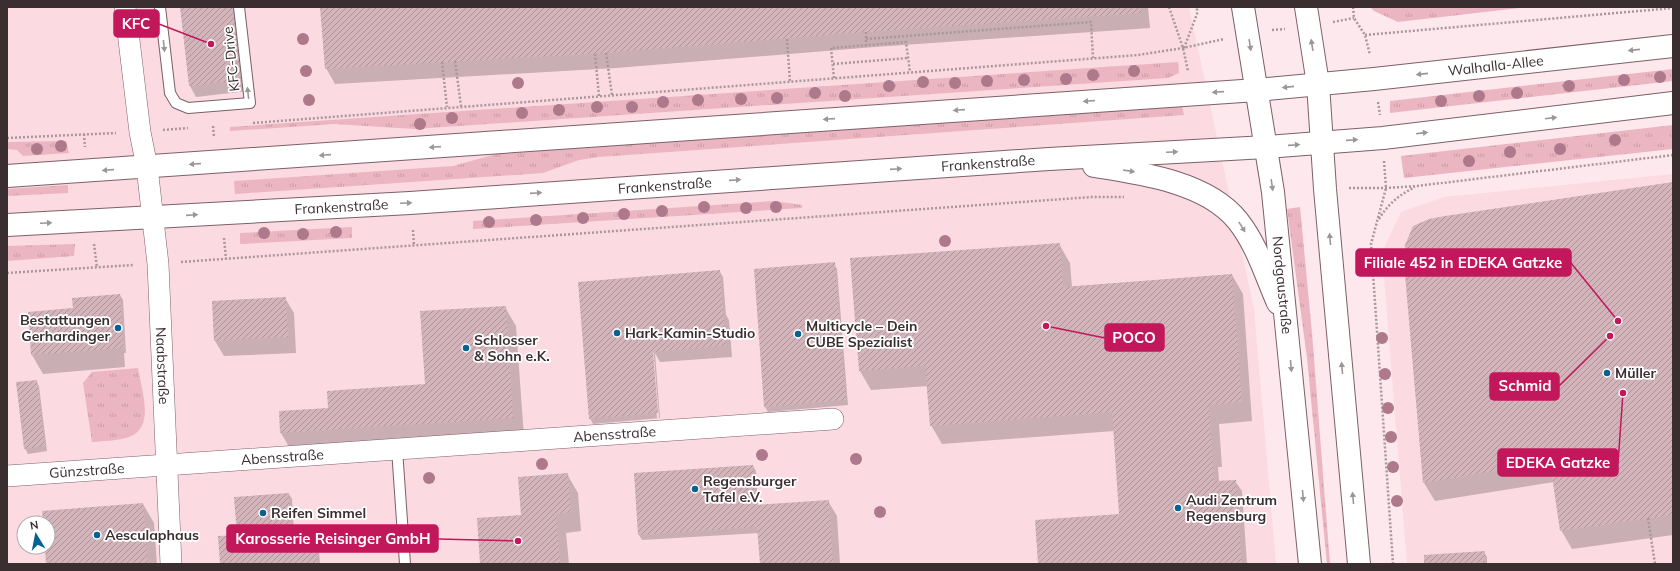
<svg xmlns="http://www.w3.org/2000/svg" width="1680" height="571" viewBox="0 0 1680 571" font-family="Mulish,sans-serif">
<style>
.built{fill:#fcdae2;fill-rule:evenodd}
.grass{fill:url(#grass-tufts)}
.shadow{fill:#0003;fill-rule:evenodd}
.building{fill:url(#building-hatch)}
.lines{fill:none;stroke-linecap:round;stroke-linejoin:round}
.service-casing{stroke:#7c6067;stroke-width:12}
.minor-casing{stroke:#7c6067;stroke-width:22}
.secondary-casing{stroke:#7c6067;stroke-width:24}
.path{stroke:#a8979b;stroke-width:2.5;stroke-dasharray:2 2;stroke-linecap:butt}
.service{stroke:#fff;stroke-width:10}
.minor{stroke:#fff;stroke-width:21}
.secondary{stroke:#fff;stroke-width:22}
.tree{fill:#ad798b}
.oneway{fill:#9c9698}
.poi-dot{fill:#036292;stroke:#fff;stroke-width:1.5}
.labels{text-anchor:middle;stroke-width:3.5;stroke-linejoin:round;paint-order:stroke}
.street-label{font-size:14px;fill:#3a2e31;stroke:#fff}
.poi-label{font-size:14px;font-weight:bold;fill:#3a2e31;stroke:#fff;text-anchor:start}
.leader{fill:none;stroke:#c2185b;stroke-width:1.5}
.callout-dot{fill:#c2185b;stroke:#fff;stroke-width:1.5}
.callout{fill:#c2185b;stroke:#c2185b;stroke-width:1.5}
.callout-label{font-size:15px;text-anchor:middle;font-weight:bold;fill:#fff}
</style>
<defs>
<pattern id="grass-tufts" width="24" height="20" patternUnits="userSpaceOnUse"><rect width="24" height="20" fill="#ebb5c1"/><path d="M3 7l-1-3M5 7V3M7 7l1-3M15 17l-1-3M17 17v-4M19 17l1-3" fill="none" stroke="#ca9ca6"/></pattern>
<pattern id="building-hatch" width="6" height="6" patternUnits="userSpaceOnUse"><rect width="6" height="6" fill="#d3b4bb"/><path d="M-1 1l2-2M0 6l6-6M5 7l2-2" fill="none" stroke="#ac9399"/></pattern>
</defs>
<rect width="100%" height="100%" fill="#fce8ed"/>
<path class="built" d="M 7,7 L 1189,7 L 1254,309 L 1276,564 L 7,564 ZM 24,523 L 48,523 L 48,547 L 24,547 Z
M 1673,174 L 1673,564 L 1407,564 L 1382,252 L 1401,212 L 1444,197 Z"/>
<path class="grass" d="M 1370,7 L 1528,7 L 1398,22 L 1374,11 Z
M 1178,62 L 1179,73 L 1168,78 L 414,129 L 334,124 L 230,131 L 230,127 Z
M 1673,69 L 1673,81 L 1390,113 L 1390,101 Z
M 1182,106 L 1184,115 L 599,157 L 579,160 L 543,173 L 235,194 L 234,181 L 453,166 L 496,154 Z
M 1673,125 L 1673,149 L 1404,178 L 1401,156 Z
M 66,141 L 69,153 L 23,156 L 17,150 L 7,149 L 7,142 Z
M 68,185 L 68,193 L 7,196 L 7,189 Z
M 774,201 L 802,205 L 802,208 L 473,229 L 473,221 Z
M 1300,207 L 1312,333 L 1330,564 L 1327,564 L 1307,358 L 1287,209 Z
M 352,227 L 352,238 L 240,244 L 240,233 Z
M 75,244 L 74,256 L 7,261 L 7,246 Z
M 138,368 C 141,388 156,428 129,437 C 118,441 103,441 92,442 L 83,383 L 92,372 Z"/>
<path class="shadow" d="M 181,7 L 238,7 L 248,91 L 196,97 L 190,86 Z
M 321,7 L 1148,7 L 1150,28 L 875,47 L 616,68 L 335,84 L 326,68 Z
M 1673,183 L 1673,535 L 1572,549 L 1561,530 L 1554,482 L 1435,501 L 1424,483 Z
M 1059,244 L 1070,263 L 1072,287 L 1232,275 L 1243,294 L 1252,421 L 1219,424 L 1222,467 L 1218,467 L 1219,482 L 1235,481 L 1242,491 L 1247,564 L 1039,564 L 1120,515 L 1114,431 L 942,444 L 931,425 L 928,386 L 871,390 L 860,371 L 851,259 Z
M 834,264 L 837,269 L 848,405 L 768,412 L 765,407 Z
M 720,272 L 723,277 L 726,315 L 729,320 L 732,357 L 660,362 L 655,353 L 660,418 L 593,424 L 590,418 L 579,283 ZM 650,309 L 659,418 L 657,418 L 648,310 Z
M 120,295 L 123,300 L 126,353 L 124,353 L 125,367 L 43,374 L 32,355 Z
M 285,298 L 294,313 L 296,353 L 224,356 L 215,341 L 213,302 Z
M 505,307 L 516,326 L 524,437 L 292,452 L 281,433 L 280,412 L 329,409 L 426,385 Z
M 36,381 L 39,386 L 47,451 L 28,454 L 25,448 Z
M 753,466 L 756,471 L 758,506 L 828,501 L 837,516 L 840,564 L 761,564 L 759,533 L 642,540 L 639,535 L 635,474 Z
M 567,474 L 578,493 L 581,531 L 566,533 L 569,564 L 481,564 L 522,516 Z
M 289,494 L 292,499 L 294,532 L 315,531 L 318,536 L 320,564 L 221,564 L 238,536 Z
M 143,504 L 154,523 L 157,564 L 47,564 L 46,547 L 48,547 L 48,523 L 44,523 Z
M 1484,552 L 1487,557 L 1487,564 L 1425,564 Z"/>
<path class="building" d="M 180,7 L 234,7 L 242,80 L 189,86 Z
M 320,7 L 1141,7 L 1142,13 L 866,32 L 606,53 L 325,69 Z
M 1673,182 L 1673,515 L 1560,531 L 1550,462 L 1423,483 L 1404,263 L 1405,245 L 1413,226 L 1429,219 L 1445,216 Z
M 1060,243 L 1063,287 L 1232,274 L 1242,402 L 1209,405 L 1214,481 L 1236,480 L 1242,564 L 1038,564 L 1035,520 L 1119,514 L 1112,412 L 930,426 L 925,366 L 859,371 L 850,258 Z
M 835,262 L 846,400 L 764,407 L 754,269 Z
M 720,270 L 726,346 L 653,352 L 658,413 L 589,419 L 578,282 Z
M 120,294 L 124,348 L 31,355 L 28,312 L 73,308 L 72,298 Z
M 286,297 L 288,337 L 214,341 L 212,301 Z
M 506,306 L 513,418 L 280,433 L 279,411 L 328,408 L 327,391 L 425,384 L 420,311 Z
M 37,380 L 45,446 L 24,449 L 16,382 Z
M 753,465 L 756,505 L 829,500 L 833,564 L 760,564 L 757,527 L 638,535 L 634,473 Z
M 568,473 L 571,512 L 556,514 L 560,564 L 480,564 L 477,518 L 521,515 L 518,477 Z
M 289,493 L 292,531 L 315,530 L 318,564 L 220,564 L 218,536 L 237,535 L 234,497 Z
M 143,503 L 148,564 L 46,564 L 45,547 L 48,547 L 48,523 L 43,523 L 42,511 Z
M 1485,551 L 1485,564 L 1424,564 L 1424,555 Z"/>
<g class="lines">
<defs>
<path id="service" d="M 160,7 L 170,93 L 176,103 L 188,108 L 250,103 L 239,7
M 397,449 L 405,564"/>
<g id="minor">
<path id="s1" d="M 125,7 L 140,132 L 147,167 L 158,264 L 171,564"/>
<path id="s2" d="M 7,476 L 833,419"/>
</g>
<g id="secondary">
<path id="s3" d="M 1243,7 L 1273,192 L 1310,564"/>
<path d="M 1306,7 L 1318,84 L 1325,189 L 1359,564"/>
<path d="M 1094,166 C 1140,173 1207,182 1238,221 C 1257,245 1266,276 1278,303"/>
<path id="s4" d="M 7,176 L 1257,90 L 1374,79 L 1673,46"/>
<path id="s5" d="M 7,225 L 410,203 L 1049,159 L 1266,147 L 1383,138 L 1673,103"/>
</g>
</defs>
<use href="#service" class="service-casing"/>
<use href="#minor" class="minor-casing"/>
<use href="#secondary" class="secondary-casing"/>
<path class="path" d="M 1169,7 L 1183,48 L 1188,71
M 1353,7 L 1354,18 L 1365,35 L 1370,55
M 1333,22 L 1354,18
M 1272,30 L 1285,29
M 866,32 L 866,46
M 1365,35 L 1673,8
M 787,39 L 790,82
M 866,39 L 1091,22 L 1093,58
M 1184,48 L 1197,14 L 1197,7
M 606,53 L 612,95
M 595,54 L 599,96
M 455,61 L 461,106
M 442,62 L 447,107
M 833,64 L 908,58
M 834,78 L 831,48 L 906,42 L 910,72
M 1378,102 L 1380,115
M 253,123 L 1138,55 L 1183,48 L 1224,39
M 213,126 L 214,137
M 163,130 L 188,128
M 84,134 L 85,147
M 7,138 L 116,133
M 1384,161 L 1386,188 L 1371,244 L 1393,564
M 1349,188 L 1386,188 L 1417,186 L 1673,155
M 1379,219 C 1388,204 1399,195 1415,187
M 413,230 L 414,246
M 224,238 L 226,259
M 94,244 L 97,268
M 181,262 L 1092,197 L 1124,197
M 7,273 L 134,265
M 1648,518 L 1655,564"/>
<use href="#service" class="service"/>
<use href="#minor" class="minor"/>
<use href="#secondary" class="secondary"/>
</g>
<g class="tree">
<circle cx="303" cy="39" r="6"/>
<circle cx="306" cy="71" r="6"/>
<circle cx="1134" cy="71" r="6"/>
<circle cx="1093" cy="75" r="6"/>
<circle cx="1660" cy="77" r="6"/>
<circle cx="1066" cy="79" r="6"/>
<circle cx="1024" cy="80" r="6"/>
<circle cx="1624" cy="80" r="6"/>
<circle cx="987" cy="81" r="6"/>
<circle cx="923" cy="82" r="6"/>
<circle cx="518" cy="83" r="6"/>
<circle cx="955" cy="83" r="6"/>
<circle cx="889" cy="86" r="6"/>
<circle cx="1569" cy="86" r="6"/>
<circle cx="815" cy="93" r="6"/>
<circle cx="1517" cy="93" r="6"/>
<circle cx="845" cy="96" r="6"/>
<circle cx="1479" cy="96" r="6"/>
<circle cx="777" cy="98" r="6"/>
<circle cx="741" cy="99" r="6"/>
<circle cx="309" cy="100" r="6"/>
<circle cx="698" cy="100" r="6"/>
<circle cx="1441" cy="101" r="6"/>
<circle cx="663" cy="102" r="6"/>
<circle cx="597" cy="107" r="6"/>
<circle cx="632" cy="107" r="6"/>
<circle cx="559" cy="110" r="6"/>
<circle cx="522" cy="113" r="6"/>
<circle cx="452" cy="118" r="6"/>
<circle cx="420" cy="124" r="6"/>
<circle cx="1615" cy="140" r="6"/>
<circle cx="61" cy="146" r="6"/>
<circle cx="37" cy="149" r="6"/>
<circle cx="1560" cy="149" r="6"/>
<circle cx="1510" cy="152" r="6"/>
<circle cx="1469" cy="161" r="6"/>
<circle cx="704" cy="207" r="6"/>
<circle cx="776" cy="207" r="6"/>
<circle cx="746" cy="208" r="6"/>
<circle cx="662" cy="211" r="6"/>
<circle cx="624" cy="214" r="6"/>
<circle cx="583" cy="218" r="6"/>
<circle cx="536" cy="220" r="6"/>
<circle cx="489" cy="222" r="6"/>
<circle cx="336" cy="232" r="6"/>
<circle cx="264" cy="233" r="6"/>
<circle cx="303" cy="234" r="6"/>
<circle cx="945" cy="241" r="6"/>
<circle cx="1382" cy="338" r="6"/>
<circle cx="1385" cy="374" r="6"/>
<circle cx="1388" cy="408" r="6"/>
<circle cx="1391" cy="437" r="6"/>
<circle cx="762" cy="455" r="6"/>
<circle cx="856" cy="459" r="6"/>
<circle cx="542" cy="464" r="6"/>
<circle cx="1393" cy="467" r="6"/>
<circle cx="429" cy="478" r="6"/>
<circle cx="1397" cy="501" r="6"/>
<circle cx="880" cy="512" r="6"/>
</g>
<defs><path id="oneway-solid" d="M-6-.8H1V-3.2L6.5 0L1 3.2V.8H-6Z"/></defs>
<g class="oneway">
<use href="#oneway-solid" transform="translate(1250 45) rotate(81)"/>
<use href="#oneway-solid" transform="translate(1312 45) rotate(-99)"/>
<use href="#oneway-solid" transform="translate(164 46) rotate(84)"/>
<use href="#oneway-solid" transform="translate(1634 50) rotate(174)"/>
<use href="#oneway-solid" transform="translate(1422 74) rotate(174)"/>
<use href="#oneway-solid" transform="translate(1288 87) rotate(174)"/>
<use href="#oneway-solid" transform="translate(1218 92) rotate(176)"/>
<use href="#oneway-solid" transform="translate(248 93) rotate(-96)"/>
<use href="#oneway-solid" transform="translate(1089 101) rotate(176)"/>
<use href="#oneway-solid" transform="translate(959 110) rotate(176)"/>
<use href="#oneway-solid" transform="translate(1551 118) rotate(-7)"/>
<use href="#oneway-solid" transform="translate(829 119) rotate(176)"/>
<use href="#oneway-solid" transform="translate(1422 133) rotate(-7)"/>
<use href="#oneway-solid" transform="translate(1352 140) rotate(-4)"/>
<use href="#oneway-solid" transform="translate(1294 145) rotate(-4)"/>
<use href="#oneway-solid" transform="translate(435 147) rotate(176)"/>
<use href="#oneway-solid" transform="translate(1172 152) rotate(-3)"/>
<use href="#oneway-solid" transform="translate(325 155) rotate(176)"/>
<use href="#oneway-solid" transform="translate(195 164) rotate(176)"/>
<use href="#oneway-solid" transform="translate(896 169) rotate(-4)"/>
<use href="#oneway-solid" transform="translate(108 170) rotate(176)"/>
<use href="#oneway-solid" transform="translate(1129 171) rotate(9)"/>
<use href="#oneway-solid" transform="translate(735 180) rotate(-4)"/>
<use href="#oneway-solid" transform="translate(1272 185) rotate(82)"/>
<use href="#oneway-solid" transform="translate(536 193) rotate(-4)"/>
<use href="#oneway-solid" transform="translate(406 203) rotate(-3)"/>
<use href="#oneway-solid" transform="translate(192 215) rotate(-4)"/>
<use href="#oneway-solid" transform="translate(46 223) rotate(-3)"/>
<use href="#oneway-solid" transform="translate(1242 227) rotate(58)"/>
<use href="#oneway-solid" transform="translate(1330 239) rotate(-95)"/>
<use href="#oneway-solid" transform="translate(1291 366) rotate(85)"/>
<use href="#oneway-solid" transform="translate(1342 368) rotate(-95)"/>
<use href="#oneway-solid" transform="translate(1303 496) rotate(85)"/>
<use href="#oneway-solid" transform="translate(1353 498) rotate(-95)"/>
</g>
<g class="poi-dot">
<circle cx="118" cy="328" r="4"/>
<circle cx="617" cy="333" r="4"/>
<circle cx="798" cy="334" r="4"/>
<circle cx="466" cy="348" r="4"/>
<circle cx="1607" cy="373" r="4"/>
<circle cx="695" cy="489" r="4"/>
<circle cx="1178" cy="508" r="4"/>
<circle cx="263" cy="513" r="4"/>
<circle cx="97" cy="535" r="4"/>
</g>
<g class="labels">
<g class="street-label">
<text transform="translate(231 59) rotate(-96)" y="5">KFC-Drive</text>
<text dy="5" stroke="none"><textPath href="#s4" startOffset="1493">Walhalla-Allee</textPath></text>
<text dy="5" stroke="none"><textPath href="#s5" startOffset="983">Frankenstraße</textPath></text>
<text dy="5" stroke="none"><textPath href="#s5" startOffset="659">Frankenstraße</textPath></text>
<text dy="5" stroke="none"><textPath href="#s5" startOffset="335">Frankenstraße</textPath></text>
<text dy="5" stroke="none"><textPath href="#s3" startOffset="281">Nordgaustraße</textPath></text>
<text dy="5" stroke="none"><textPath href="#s1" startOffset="361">Naabstraße</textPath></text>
<text dy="5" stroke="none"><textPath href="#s2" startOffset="609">Abensstraße</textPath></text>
<text dy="5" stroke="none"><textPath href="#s2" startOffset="276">Abensstraße</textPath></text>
<text dy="5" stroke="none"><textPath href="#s2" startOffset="80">Günzstraße</textPath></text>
</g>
<g class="poi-label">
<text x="110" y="325" text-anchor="end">Bestattungen<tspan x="110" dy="16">Gerhardinger</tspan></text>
<text x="806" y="331">Multicycle – Dein<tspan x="806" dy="16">CUBE Spezialist</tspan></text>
<text x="625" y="338">Hark-Kamin-Studio</text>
<text x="474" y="345">Schlosser<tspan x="474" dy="16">&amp; Sohn e.K.</tspan></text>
<text x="1615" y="378">Müller</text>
<text x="703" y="486">Regensburger<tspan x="703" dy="16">Tafel e.V.</tspan></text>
<text x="1186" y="505">Audi Zentrum<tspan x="1186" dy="16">Regensburg</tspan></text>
<text x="271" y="518">Reifen Simmel</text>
<text x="105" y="540">Aesculaphaus</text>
</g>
</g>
<path class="leader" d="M211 44L159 24M1618 321L1571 263M1046 326L1105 338M1610 336L1559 386M1623 393L1618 463M518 541L438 539"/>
<g class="callout-dot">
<circle cx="211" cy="44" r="4"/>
<circle cx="1618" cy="321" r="4"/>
<circle cx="1046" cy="326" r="4"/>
<circle cx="1610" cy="336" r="4"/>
<circle cx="1623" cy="393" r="4"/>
<circle cx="518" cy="541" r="4"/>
</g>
<g class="callout">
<rect x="114" y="10" width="45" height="27" rx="4"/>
<rect x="1356" y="249" width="215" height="27" rx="4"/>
<rect x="1105" y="324" width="59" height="27" rx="4"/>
<rect x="1490" y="373" width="69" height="27" rx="4"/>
<rect x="1498" y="449" width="120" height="27" rx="4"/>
<rect x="227" y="525" width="211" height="27" rx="4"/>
</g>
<g class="callout-label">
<text x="136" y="29">KFC</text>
<text x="1463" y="268">Filiale 452 in EDEKA Gatzke</text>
<text x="1134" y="343">POCO</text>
<text x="1525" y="391">Schmid</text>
<text x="1558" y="468">EDEKA Gatzke</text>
<text x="333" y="544">Karosserie Reisinger GmbH</text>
</g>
<rect width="1680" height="571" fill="none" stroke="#3a2e31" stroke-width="16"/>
<g transform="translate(36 535) rotate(350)"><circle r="19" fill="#ffffff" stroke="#b0abad"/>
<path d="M0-3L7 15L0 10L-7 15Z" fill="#036292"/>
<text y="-6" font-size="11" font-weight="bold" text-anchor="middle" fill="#3a2e31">N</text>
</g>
</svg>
